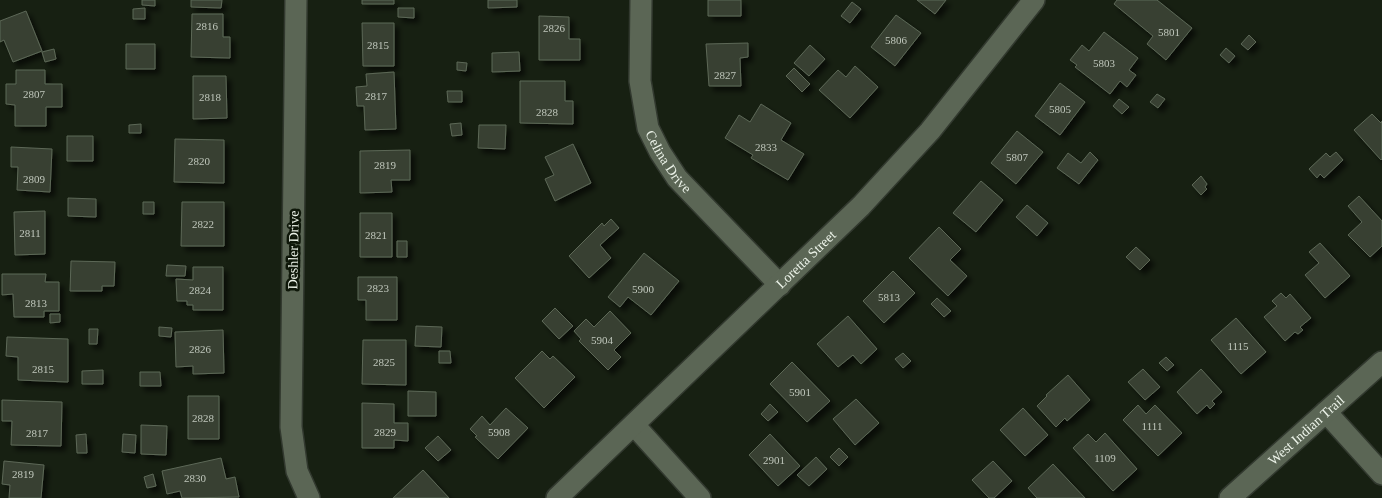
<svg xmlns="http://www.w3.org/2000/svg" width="1382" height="498" viewBox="0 0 1382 498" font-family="Georgia,serif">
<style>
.building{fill:#374132;stroke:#5d6857;filter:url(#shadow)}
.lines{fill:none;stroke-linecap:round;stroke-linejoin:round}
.minor-casing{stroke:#32392f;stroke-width:24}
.minor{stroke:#5b6655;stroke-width:21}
.labels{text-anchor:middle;stroke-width:5;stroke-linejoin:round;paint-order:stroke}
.number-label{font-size:11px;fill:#bfc6bb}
.street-label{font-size:14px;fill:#ecf3e9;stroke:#0e1709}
</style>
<defs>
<filter id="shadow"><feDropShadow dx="4.5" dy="4.5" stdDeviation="2.5" flood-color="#0009"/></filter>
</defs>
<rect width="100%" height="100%" fill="#172012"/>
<path class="building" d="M 142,0 L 155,0 L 155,6 L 142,5 Z
M 191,0 L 222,0 L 221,8 L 191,7 Z
M 362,0 L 394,0 L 394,4 L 362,4 Z
M 488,0 L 517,0 L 517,7 L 488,8 Z
M 708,0 L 741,0 L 741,16 L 708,16 Z
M 917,0 L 946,0 L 935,14 Z
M 1117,0 L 1157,0 L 1192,28 L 1166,60 L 1147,44 L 1153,36 L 1114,4 Z
M 852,2 L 861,9 L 850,23 L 841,16 Z
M 145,8 L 145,19 L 133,19 L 133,9 Z
M 398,8 L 414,8 L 414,18 L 398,17 Z
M 26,11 L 42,51 L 13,62 L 4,40 L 0,42 L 0,21 Z
M 192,14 L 223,14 L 223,37 L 230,37 L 230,58 L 191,57 Z
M 896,15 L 921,33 L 895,66 L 871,47 Z
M 539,16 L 569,17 L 569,39 L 580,39 L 580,60 L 539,60 Z
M 362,23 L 394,23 L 394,66 L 363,66 Z
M 1104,32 L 1138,58 L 1129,70 L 1136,75 L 1127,87 L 1120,81 L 1110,94 L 1075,67 L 1077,65 L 1070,60 L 1082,45 L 1089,51 Z
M 1249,35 L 1256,42 L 1248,50 L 1241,44 Z
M 748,43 L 748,57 L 740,58 L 741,86 L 709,86 L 706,44 Z
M 126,44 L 155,44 L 155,69 L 126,69 Z
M 810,45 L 825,59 L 809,76 L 794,63 Z
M 1226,48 L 1235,56 L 1229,63 L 1220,55 Z
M 54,49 L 56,59 L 45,62 L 42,52 Z
M 519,52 L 520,71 L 492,72 L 492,53 Z
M 457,62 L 467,63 L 466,71 L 457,70 Z
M 855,66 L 878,87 L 850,118 L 819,90 L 838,70 L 846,77 Z
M 794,68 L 810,84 L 802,92 L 786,76 Z
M 16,70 L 45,70 L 45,84 L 62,84 L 62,107 L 46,107 L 46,126 L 15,126 L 15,105 L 6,104 L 6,84 L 16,84 Z
M 394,72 L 396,129 L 365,130 L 364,106 L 357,106 L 356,87 L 367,86 L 366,74 Z
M 193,76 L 226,76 L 227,118 L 193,119 Z
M 520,81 L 565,81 L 565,101 L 573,101 L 573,124 L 520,123 Z
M 1060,83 L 1085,102 L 1060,135 L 1035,116 Z
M 447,91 L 462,91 L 462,102 L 448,102 Z
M 1157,94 L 1165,99 L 1158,108 L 1150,102 Z
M 1119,99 L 1129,107 L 1122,114 L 1113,106 Z
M 761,104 L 791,123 L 781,140 L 804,154 L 788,180 L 751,158 L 753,155 L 725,138 L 739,115 L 750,122 Z
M 1372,114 L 1381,123 L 1382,121 L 1382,159 L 1381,160 L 1354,130 Z
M 461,123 L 462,135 L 452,136 L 450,124 Z
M 141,124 L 141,133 L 129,133 L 129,125 Z
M 479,125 L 506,125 L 505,149 L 478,148 Z
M 1017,131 L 1043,152 L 1016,184 L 991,163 Z
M 67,136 L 93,136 L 93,161 L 67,161 Z
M 175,139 L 224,140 L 224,183 L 174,182 Z
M 573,144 L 591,183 L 555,201 L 545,179 L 554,175 L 545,157 Z
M 11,147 L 52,149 L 50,192 L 17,190 L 18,167 L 11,167 Z
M 410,150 L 410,180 L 391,180 L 392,192 L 360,193 L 360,151 Z
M 1090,152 L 1098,160 L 1079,184 L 1057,168 L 1068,153 L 1081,163 Z
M 1336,152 L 1343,160 L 1324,178 L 1320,174 L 1317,178 L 1309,169 L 1326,153 L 1330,157 Z
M 1201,176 L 1207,184 L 1205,187 L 1207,189 L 1201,195 L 1192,185 Z
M 981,181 L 1003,200 L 976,232 L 953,213 Z
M 1359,196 L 1382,221 L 1382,246 L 1370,257 L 1348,235 L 1362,222 L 1348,206 Z
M 68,198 L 96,199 L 96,217 L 68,216 Z
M 143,202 L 154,202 L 154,214 L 143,214 Z
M 182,202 L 224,202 L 224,246 L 181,246 Z
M 1027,205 L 1048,223 L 1037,236 L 1016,217 Z
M 45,211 L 45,254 L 15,255 L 14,212 Z
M 360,213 L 392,213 L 392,257 L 360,257 Z
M 611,219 L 619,228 L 600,245 L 611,258 L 589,278 L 569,256 L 602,223 L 604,226 Z
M 939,227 L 961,249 L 950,260 L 967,276 L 948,296 L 909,258 Z
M 397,241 L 407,241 L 407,257 L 397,257 Z
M 1320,243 L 1350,276 L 1325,298 L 1305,275 L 1319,263 L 1309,252 Z
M 1136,247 L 1150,260 L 1140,270 L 1126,257 Z
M 644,253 L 679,281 L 651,315 L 628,297 L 620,307 L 608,297 Z
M 71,261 L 115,262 L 114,286 L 102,286 L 102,291 L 70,291 Z
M 167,265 L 186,266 L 185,276 L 166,276 Z
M 193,267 L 223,267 L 223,310 L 193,310 L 193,305 L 187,305 L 187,301 L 177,301 L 176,279 L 193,280 Z
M 893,271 L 915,293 L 884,323 L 863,301 Z
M 2,274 L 46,274 L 45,282 L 59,282 L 59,311 L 44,311 L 44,317 L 14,317 L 13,294 L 2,295 Z
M 358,277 L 397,277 L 397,320 L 366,320 L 366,300 L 358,300 Z
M 1281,293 L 1286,298 L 1290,294 L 1311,318 L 1300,327 L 1303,330 L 1298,334 L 1295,332 L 1285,341 L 1264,317 L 1277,306 L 1272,301 Z
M 937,298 L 951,311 L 944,317 L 931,304 Z
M 555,308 L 573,326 L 559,339 L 542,321 Z
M 610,311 L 631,333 L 614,350 L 621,357 L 608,370 L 579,341 L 581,339 L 574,331 L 586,319 L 594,327 Z
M 50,314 L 60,314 L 60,322 L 50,323 Z
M 848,316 L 877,349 L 861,364 L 853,355 L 838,367 L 817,344 Z
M 1236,318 L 1266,352 L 1241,374 L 1211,340 Z
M 416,326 L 442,327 L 441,347 L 415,346 Z
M 159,327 L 172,328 L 171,337 L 159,336 Z
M 89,329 L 98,329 L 97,344 L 89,344 Z
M 223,330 L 224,373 L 193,374 L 193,366 L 176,367 L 175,332 Z
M 7,337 L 68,339 L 68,382 L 18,380 L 18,357 L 6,356 Z
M 363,340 L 406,340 L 406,385 L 362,384 Z
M 439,351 L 450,351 L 451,363 L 439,363 Z
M 542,351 L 550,359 L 553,356 L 575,377 L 544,408 L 515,378 Z
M 903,353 L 911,361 L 903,368 L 895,359 Z
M 1166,357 L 1174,365 L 1167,371 L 1159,363 Z
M 792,362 L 830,401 L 807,422 L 770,384 Z
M 1143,369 L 1160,387 L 1145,400 L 1128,382 Z
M 1201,369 L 1222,392 L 1212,401 L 1215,404 L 1210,409 L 1207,405 L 1197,414 L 1177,392 Z
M 103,370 L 103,384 L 82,384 L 82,371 Z
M 140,372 L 160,372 L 161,386 L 140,386 Z
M 1068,375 L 1090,400 L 1067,421 L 1065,418 L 1056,427 L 1037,406 L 1047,396 L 1046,395 Z
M 408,391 L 436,392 L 436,416 L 408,416 Z
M 188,396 L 219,396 L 219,439 L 188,439 Z
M 856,399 L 879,423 L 855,445 L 833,419 Z
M 2,400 L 62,402 L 61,446 L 11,445 L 12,421 L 2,421 Z
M 362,403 L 394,404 L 394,423 L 408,423 L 408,441 L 394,440 L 394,448 L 362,448 Z
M 770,404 L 778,412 L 768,421 L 761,414 Z
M 1138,405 L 1146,414 L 1155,405 L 1182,433 L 1158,456 L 1123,420 Z
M 506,408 L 528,428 L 498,459 L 475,437 L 477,436 L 470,429 L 482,416 L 490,425 Z
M 1023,408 L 1048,435 L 1025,456 L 1000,430 Z
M 141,425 L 167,426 L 166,455 L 141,454 Z
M 1105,433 L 1137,469 L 1113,491 L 1073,448 L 1088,434 L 1096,442 Z
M 86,434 L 87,453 L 77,453 L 76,435 Z
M 123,434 L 136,435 L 135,453 L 122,452 Z
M 770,434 L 800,466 L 778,486 L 749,455 Z
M 438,436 L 451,450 L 438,461 L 425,448 Z
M 839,448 L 848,457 L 839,466 L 830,457 Z
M 816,457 L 827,469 L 809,486 L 797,475 Z
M 221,458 L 226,479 L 235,477 L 239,497 L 182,498 L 180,491 L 167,494 L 162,471 Z
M 4,461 L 44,465 L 41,498 L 9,498 L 10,485 L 2,484 Z
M 993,461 L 1012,481 L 994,498 L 989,498 L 972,480 Z
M 1053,464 L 1085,498 L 1037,498 L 1028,488 Z
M 423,470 L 449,498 L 393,498 Z
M 153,474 L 156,486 L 147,488 L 144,477 Z"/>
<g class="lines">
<defs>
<g id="minor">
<path d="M 296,0 L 291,427 L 297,471 L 309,498"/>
<path id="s1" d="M 641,0 L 640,81 L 648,128 L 660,152 L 677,178 L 780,285"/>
<path d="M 1326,412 L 1382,474"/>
<path d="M 634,425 L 700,498"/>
<path id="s2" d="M 557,498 L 861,206 L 930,131 L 1034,0"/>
<path id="s3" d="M 1230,498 L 1382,362"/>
</g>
</defs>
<use href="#minor" class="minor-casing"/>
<use href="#minor" class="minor"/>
</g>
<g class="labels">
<g class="number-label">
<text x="207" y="30">2816</text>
<text x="554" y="32">2826</text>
<text x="1169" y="36">5801</text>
<text x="896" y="44">5806</text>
<text x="378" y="49">2815</text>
<text x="1104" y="67">5803</text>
<text x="725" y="79">2827</text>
<text x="34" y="98">2807</text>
<text x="376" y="100">2817</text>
<text x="210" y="101">2818</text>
<text x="1060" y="113">5805</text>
<text x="547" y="116">2828</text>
<text x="766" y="151">2833</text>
<text x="1017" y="161">5807</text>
<text x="199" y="165">2820</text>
<text x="385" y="169">2819</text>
<text x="34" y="183">2809</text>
<text x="203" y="228">2822</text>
<text x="30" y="237">2811</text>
<text x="376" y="239">2821</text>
<text x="378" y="292">2823</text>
<text x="643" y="293">5900</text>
<text x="200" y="294">2824</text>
<text x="889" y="301">5813</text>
<text x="36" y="307">2813</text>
<text x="602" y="344">5904</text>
<text x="1238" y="350">1115</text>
<text x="200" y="353">2826</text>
<text x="384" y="366">2825</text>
<text x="43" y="373">2815</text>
<text x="800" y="396">5901</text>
<text x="203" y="422">2828</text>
<text x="1152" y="430">1111</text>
<text x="385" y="436">2829</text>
<text x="499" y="436">5908</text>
<text x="37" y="437">2817</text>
<text x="1105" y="462">1109</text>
<text x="774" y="464">2901</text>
<text x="23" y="478">2819</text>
<text x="195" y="482">2830</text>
</g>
<g class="street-label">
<text dy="5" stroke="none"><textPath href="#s1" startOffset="168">Celina Drive</textPath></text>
<text transform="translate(293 250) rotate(-89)" y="5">Deshler Drive</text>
<text dy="5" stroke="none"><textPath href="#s2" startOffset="345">Loretta Street</textPath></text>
<text dy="5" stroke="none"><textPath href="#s3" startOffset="102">West Indian Trail</textPath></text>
</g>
</g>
</svg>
